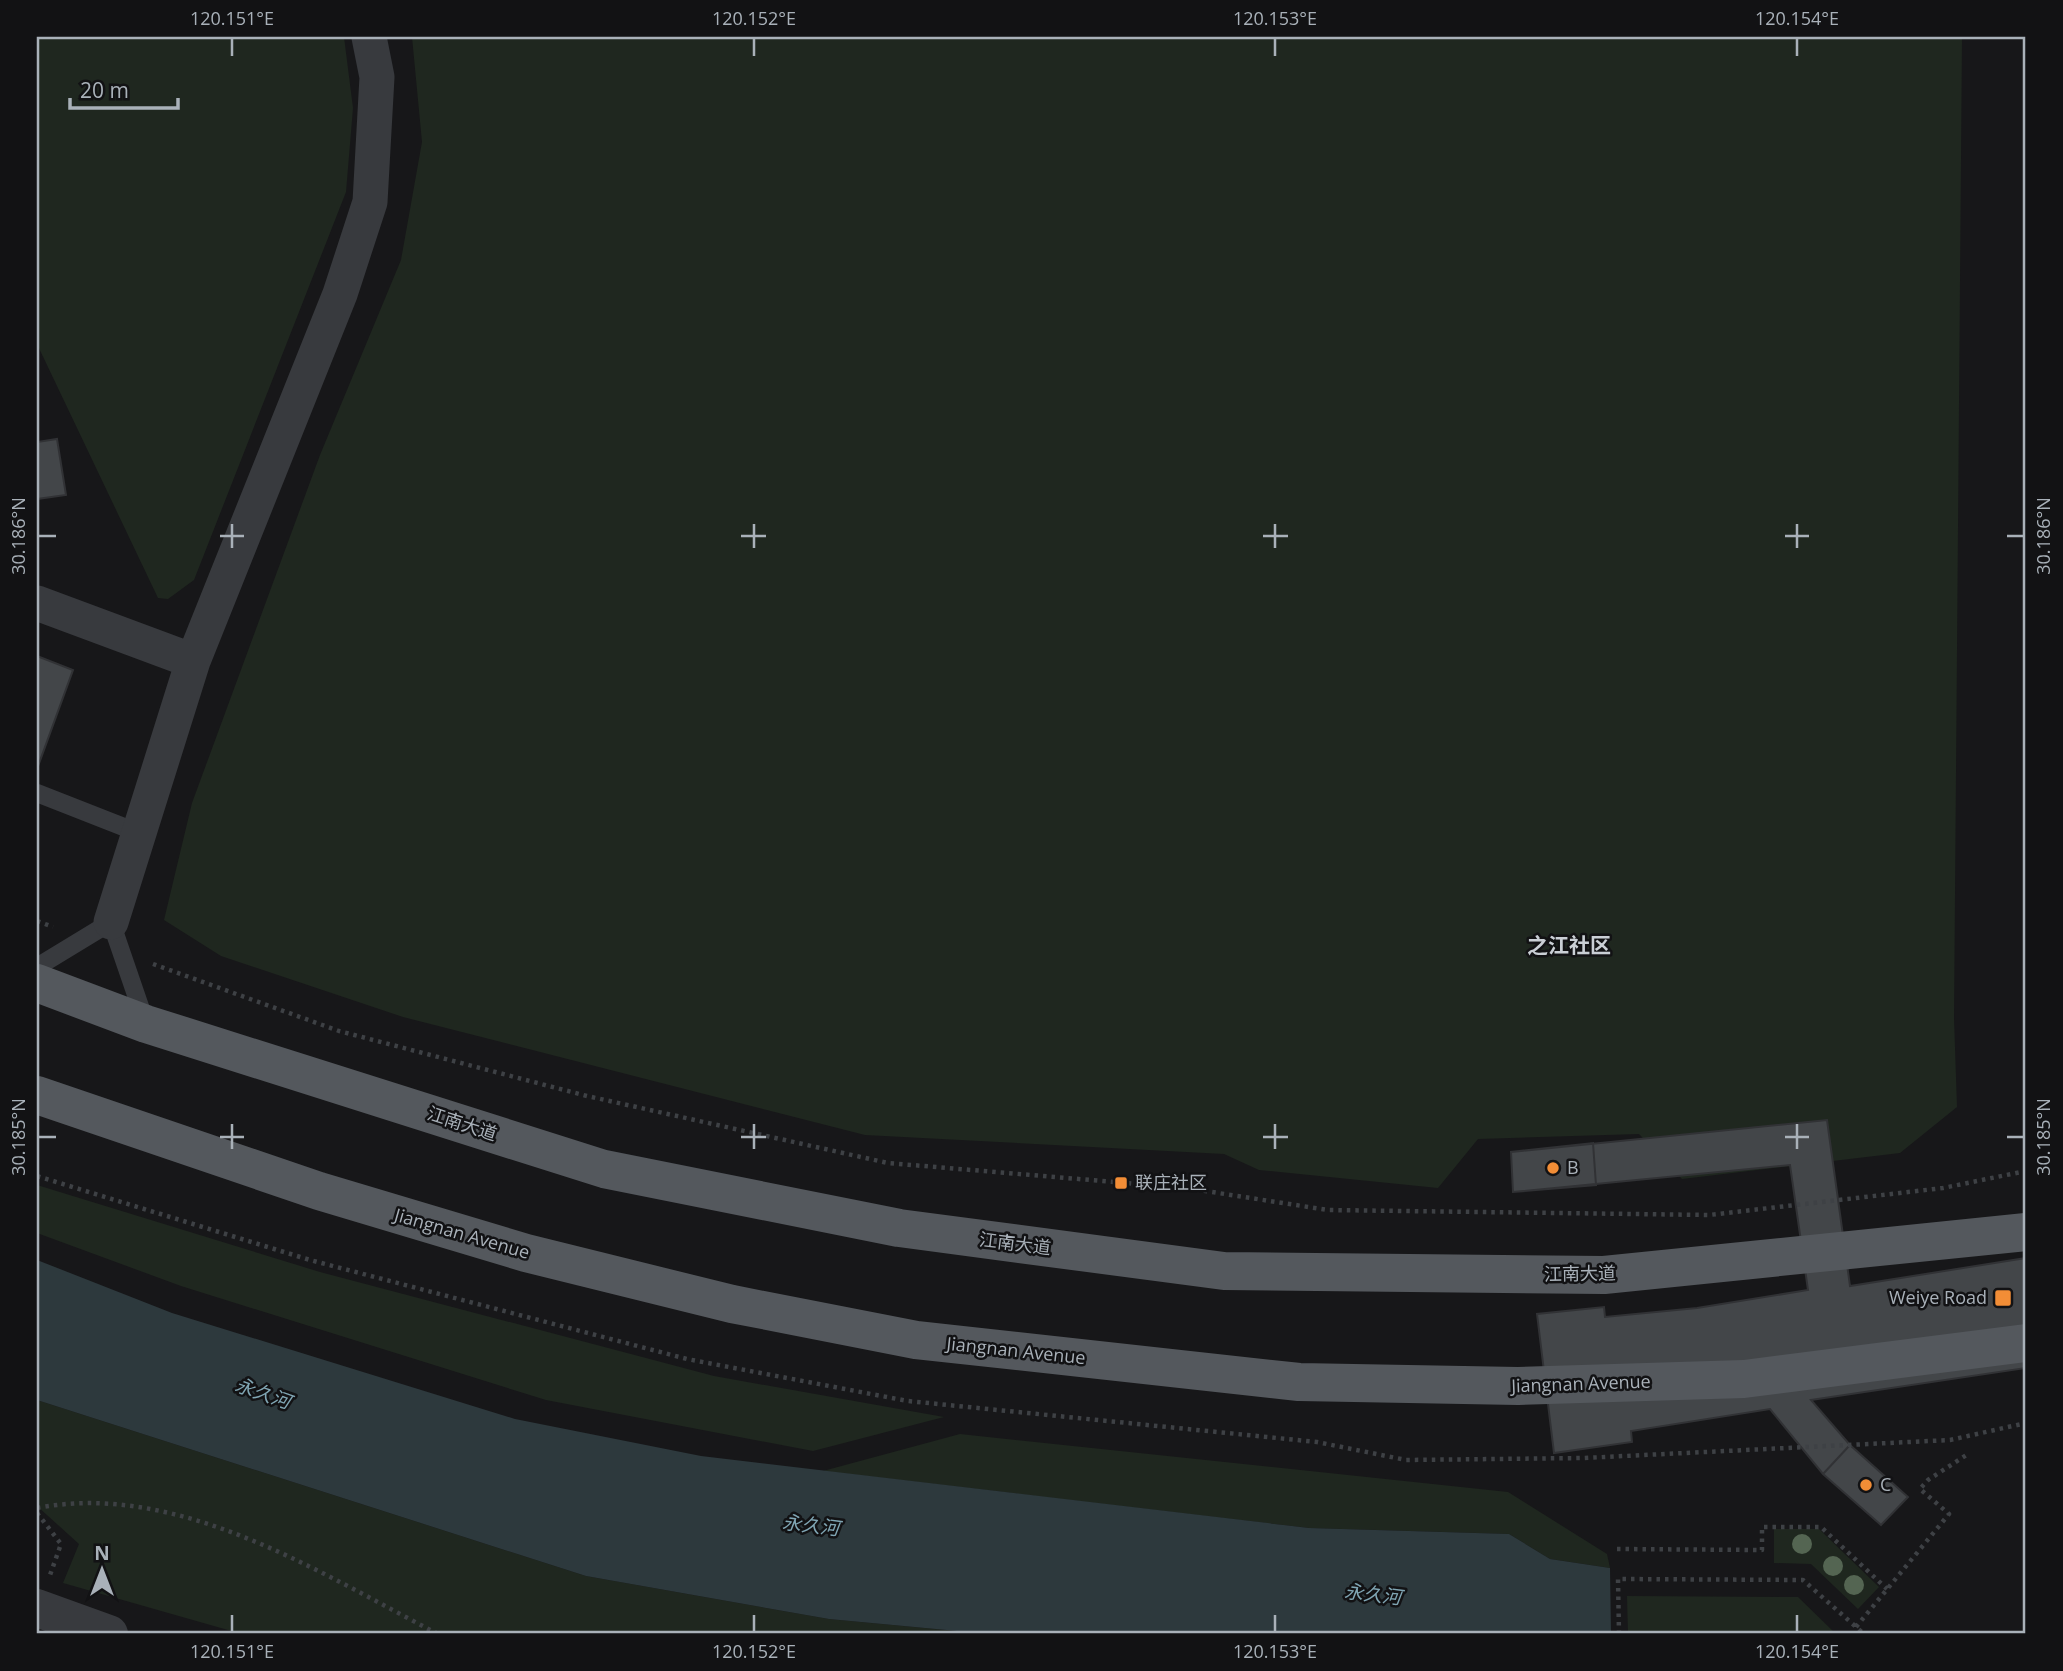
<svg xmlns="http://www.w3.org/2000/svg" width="2063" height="1671" viewBox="0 0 2063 1671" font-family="'Open Sans','Noto Sans SC',sans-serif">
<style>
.green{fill:#1f271f}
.water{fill:#2d393d}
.building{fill:#434649;stroke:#313235;stroke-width:2}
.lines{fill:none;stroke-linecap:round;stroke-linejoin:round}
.path{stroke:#3e4145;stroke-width:4.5;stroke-dasharray:3.5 5;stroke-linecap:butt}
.service{stroke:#383a3e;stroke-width:18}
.minor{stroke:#383a3e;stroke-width:35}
.tertiary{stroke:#383a3e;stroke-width:38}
.primary{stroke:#54585d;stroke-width:38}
.tree{fill:#546552}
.ticks{fill:none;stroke:#a9b1b9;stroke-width:2.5}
.poi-dot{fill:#f28d36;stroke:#121214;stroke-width:2.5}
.labels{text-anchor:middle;stroke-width:5;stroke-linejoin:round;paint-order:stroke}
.street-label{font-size:18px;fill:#a9b1b9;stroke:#121214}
.poi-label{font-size:18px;fill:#a9b1b9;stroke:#121214;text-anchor:start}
.water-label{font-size:19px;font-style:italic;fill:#80a6b4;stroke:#121214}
.quarter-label{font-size:21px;font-weight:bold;fill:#cacfd5;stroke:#121214}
.neatline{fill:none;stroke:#a9b1b9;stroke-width:2.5}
.ticks-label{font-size:18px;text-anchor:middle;fill:#a9b1b9}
</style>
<rect width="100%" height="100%" fill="#171719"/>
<path class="green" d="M 37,37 L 344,37 L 353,108 L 346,192 L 194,580 L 168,599 L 158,598 L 37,344 Z
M 412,37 L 1962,37 L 1954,1018 L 1957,1107 L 1900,1153 L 1682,1179 L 1639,1134 L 1478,1139 L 1438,1188 L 1259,1170 L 1224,1154 L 865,1135 L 403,1017 L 221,956 L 164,920 L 192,803 L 320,455 L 401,260 L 422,142 Z
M 37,1185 L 320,1272 L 714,1376 L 944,1417 L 813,1451 L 546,1400 L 181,1286 L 37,1233 Z
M 37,1400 L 586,1576 L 829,1619 L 989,1634 L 242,1634 L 63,1583 L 79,1544 L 37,1506 Z
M 960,1434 L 1508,1492 L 1607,1554 L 1610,1568 L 1550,1559 L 1509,1534 L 1309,1528 L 823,1471 Z
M 1774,1529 L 1819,1529 L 1879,1587 L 1858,1609 L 1811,1564 L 1774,1563 Z
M 1627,1596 L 1798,1597 L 1836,1634 L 1628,1634 Z"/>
<path class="water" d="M 37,1260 L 172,1313 L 515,1419 L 701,1456 L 1309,1528 L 1509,1534 L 1550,1559 L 1610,1568 L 1611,1634 L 989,1634 L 829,1619 L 586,1576 L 37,1400 Z"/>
<path class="building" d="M 57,439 L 66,495 L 37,499 L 37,442 Z
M 37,656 L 73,670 L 37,769 Z
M 1827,1120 L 1850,1286 L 2026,1258 L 2026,1368 L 1811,1400 L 1850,1445 L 1908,1497 L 1881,1525 L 1823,1474 L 1770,1409 L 1631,1431 L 1632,1442 L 1554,1453 L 1537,1314 L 1604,1307 L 1605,1317 L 1697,1308 L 1808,1290 L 1790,1165 L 1513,1192 L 1511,1152 Z
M 1593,1143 L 1596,1185 L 1513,1192 L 1511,1152 Z
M 1850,1445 L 1908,1497 L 1881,1525 L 1823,1474 Z"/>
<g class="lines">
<path class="path" d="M 37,921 L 53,927
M 153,964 L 339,1031 L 587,1096 L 888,1163 L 1186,1188 L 1328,1210 L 1709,1215 L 1943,1188 L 2026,1171
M 37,1176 L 310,1260 L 687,1359 L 908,1401 L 1317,1442 L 1406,1460 L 1584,1458 L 1950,1440 L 2026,1423
M 37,1508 C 178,1481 318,1572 438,1634
M 37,1513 L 61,1544 L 50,1575
M 1617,1549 L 1762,1550 L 1762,1527 L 1821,1527 L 1887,1589
M 1856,1627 L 1949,1514 L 1920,1489 L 1928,1480 L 1968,1454
M 1619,1634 L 1618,1579 L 1803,1580 L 1864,1634"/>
<path class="service" d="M 37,793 L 139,833
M 37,967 L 111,922 L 145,1021"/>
<path class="minor" d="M 37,603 L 193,661
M 111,922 L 193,661 L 340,294 L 370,202 L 377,77 L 369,37"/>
<path class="tertiary" d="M 37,1608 L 109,1634"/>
<path class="primary" d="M 37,983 L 146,1024 L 604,1169 L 899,1228 L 1224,1271 L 1604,1275 L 2026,1232
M 37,1095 L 319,1191 L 526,1253 L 732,1304 L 916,1340 L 1299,1382 L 1518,1386 L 1744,1379 L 2026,1343"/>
</g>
<g class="tree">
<circle cx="1802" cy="1544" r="10"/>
<circle cx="1833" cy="1566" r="10"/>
<circle cx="1854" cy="1585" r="10"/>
</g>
<path class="ticks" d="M 232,38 L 232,56M 754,38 L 754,56M 1275,38 L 1275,56M 1797,38 L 1797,56M 232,524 L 232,548M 754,524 L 754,548M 1275,524 L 1275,548M 1797,524 L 1797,548M 38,536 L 56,536M 220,536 L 244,536M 741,536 L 766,536M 1263,536 L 1288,536M 1785,536 L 1809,536M 2007,536 L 2024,536M 232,1124 L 232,1149M 754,1124 L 754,1149M 1275,1124 L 1275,1149M 1797,1124 L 1797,1149M 38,1137 L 56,1137M 220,1137 L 244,1137M 741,1137 L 766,1137M 1263,1137 L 1288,1137M 1785,1137 L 1809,1137M 2007,1137 L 2024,1137M 232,1615 L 232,1632M 754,1615 L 754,1632M 1275,1615 L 1275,1632M 1797,1615 L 1797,1632"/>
<g class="poi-dot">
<circle cx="1553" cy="1168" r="7"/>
<rect x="1114" y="1176" width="14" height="14" rx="3.5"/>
<rect x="1994" y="1289" width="18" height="18" rx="3.5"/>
<circle cx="1866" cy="1485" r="7"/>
</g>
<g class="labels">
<g class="street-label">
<text transform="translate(462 1124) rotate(18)" y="6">江南大道</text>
<text transform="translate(462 1234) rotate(16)" y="6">Jiangnan Avenue</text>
<text transform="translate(1015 1244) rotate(7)" y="6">江南大道</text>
<text transform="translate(1580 1274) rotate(-1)" y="6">江南大道</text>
<text transform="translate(1016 1351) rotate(6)" y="6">Jiangnan Avenue</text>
<text transform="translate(1581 1384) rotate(-2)" y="6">Jiangnan Avenue</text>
</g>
<g class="poi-label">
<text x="1567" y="1174">B</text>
<text x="1135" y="1189">联庄社区</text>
<text x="1987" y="1304" text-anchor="end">Weiye Road</text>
<text x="1880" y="1491">C</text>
</g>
<g class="water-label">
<text transform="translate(263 1393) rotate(19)" y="7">永久河</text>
<text transform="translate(811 1525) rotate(7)" y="7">永久河</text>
<text transform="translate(1373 1594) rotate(7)" y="7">永久河</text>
</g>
<g class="quarter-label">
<text x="1569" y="953">之江社区</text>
</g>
</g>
<rect width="2063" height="1671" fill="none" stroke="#121214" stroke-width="77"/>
<g transform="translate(102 1570)" stroke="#121214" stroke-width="5" paint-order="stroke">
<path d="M0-5L12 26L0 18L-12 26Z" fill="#a9b1b9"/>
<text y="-10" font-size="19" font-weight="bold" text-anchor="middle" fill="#a9b1b9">N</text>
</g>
<path d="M70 98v10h108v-10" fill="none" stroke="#a9b1b9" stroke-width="3.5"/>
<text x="80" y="98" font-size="21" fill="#a9b1b9" stroke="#121214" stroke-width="5" paint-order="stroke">20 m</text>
<rect x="38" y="38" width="1986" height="1594" class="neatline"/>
<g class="ticks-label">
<text x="232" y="25">120.151°E</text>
<text x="754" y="25">120.152°E</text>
<text x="1275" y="25">120.153°E</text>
<text x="1797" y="25">120.154°E</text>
<text transform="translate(19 536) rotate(-90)" y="6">30.186°N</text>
<text transform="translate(2044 536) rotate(-90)" y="6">30.186°N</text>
<text transform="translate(19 1137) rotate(-90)" y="6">30.185°N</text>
<text transform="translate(2044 1137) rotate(-90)" y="6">30.185°N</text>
<text x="232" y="1658">120.151°E</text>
<text x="754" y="1658">120.152°E</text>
<text x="1275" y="1658">120.153°E</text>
<text x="1797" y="1658">120.154°E</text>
</g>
</svg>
